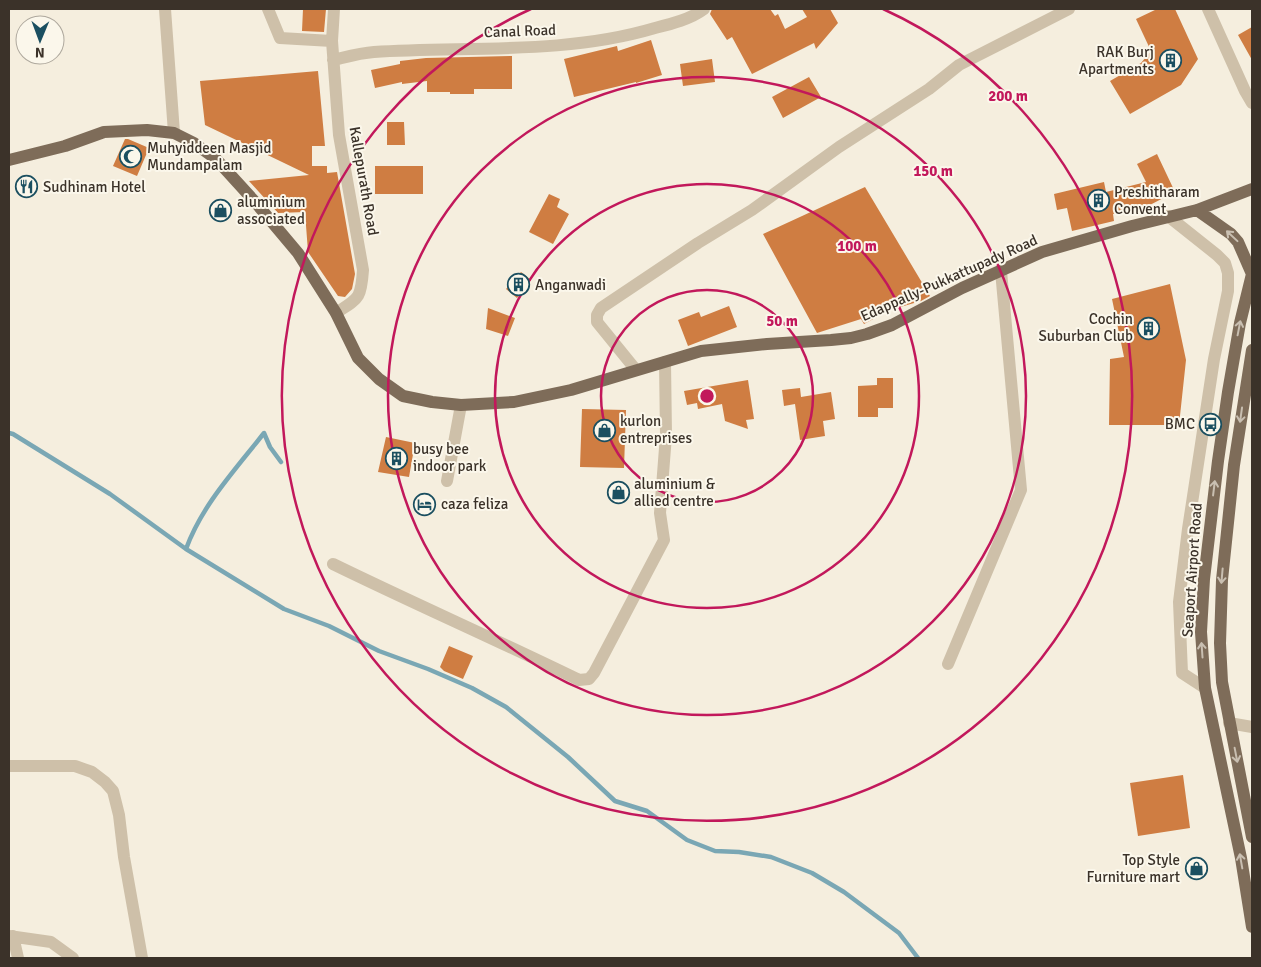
<svg xmlns="http://www.w3.org/2000/svg" width="1261" height="967" viewBox="0 0 1261 967" font-family="Signika,sans-serif">
<style>
.lines{fill:none;stroke-linecap:round;stroke-linejoin:round}
.stream{stroke:#7aa7b4;stroke-width:4.5}
.building{fill:#cf7d42}
.minor{stroke:#cec0a9;stroke-width:12}
.major{stroke:#7e6c59;stroke-width:12}
.oneway{stroke:#c9bfb1}
.ring{fill:none;stroke:#c2185b;stroke-width:2.5}
.labels{text-anchor:middle;stroke-width:4;stroke-linejoin:round;paint-order:stroke}
.street-label{font-size:15px;fill:#3b3229;stroke:#fbf7eb}
.poi-label{font-size:15px;fill:#3b3229;stroke:#fbf7eb;text-anchor:start}
.centre{fill:#c2185b;stroke:#fbf7eb;stroke-width:2.5}
.ring-label{font-size:15px;text-anchor:middle;font-weight:bold;fill:#c2185b;stroke:#fbf7eb;stroke-width:4;stroke-linejoin:round;paint-order:stroke}
</style>
<rect width="100%" height="100%" fill="#f5eede"/>
<g class="lines">
<path class="stream" d="M 9,433 L 13,434 L 110,494 L 186,549
M 281,462 L 270,447 L 264,433 C 235,470 202,505 186,549 L 284,609 L 329,626 L 379,651 L 428,669 L 472,688 L 506,707 L 568,757 L 615,801 L 647,811 L 687,840 L 715,851 L 739,852 L 771,857 L 812,873 L 844,892 L 899,933 L 918,958"/>
</g>
<path class="building" d="M 303,9 L 326,9 L 324,32 L 302,31 Z
M 712,9 L 770,9 L 775,16 L 778,14 L 785,29 L 807,17 L 802,9 L 830,9 L 838,23 L 816,49 L 814,43 L 752,74 L 732,37 L 727,40 L 710,14 Z
M 1157,9 L 1175,9 L 1198,59 L 1181,85 L 1130,114 L 1110,81 L 1141,63 L 1151,51 L 1136,19 Z
M 1252,27 L 1252,60 L 1238,35 Z
M 651,40 L 662,75 L 636,83 L 636,82 L 574,97 L 564,59 L 617,46 L 618,51 Z
M 512,56 L 512,89 L 474,89 L 474,94 L 450,94 L 450,92 L 427,92 L 427,81 L 402,84 L 402,82 L 375,88 L 371,70 L 400,64 L 400,61 L 426,58 Z
M 712,59 L 715,82 L 683,86 L 680,64 Z
M 318,71 L 325,146 L 312,146 L 312,166 L 327,166 L 327,173 L 337,172 L 355,274 L 352,289 L 345,297 L 338,296 L 308,252 L 305,212 L 278,213 L 249,181 L 309,175 L 205,125 L 200,81 Z
M 809,77 L 821,97 L 783,118 L 772,97 Z
M 387,122 L 404,122 L 405,145 L 387,145 Z
M 125,139 L 128,139 L 149,148 L 137,176 L 113,166 Z
M 1157,154 L 1175,192 L 1146,207 L 1113,214 L 1114,221 L 1072,231 L 1067,208 L 1057,210 L 1054,194 L 1104,182 L 1106,192 L 1146,182 L 1137,164 Z
M 375,166 L 423,166 L 423,194 L 375,194 Z
M 865,187 L 930,296 L 921,301 L 890,310 L 864,324 L 861,319 L 817,333 L 763,234 Z
M 549,194 L 560,199 L 557,207 L 569,214 L 553,244 L 529,232 Z
M 521,272 L 531,280 L 517,298 L 506,289 Z
M 1170,284 L 1186,360 L 1179,425 L 1109,425 L 1110,359 L 1124,357 L 1112,299 Z
M 729,306 L 737,327 L 688,346 L 678,320 L 699,312 L 701,317 Z
M 488,308 L 515,318 L 508,336 L 486,329 Z
M 877,378 L 893,378 L 893,408 L 878,408 L 878,417 L 858,417 L 858,386 L 877,385 Z
M 748,380 L 754,419 L 746,420 L 748,429 L 725,421 L 722,404 L 698,409 L 697,403 L 687,405 L 684,391 Z
M 800,388 L 801,397 L 831,392 L 835,419 L 823,421 L 825,436 L 800,440 L 795,404 L 784,406 L 782,390 Z
M 582,409 L 626,410 L 624,468 L 580,467 Z
M 386,437 L 415,443 L 409,477 L 378,472 Z
M 449,646 L 473,656 L 463,679 L 444,671 L 440,667 Z
M 1183,775 L 1190,828 L 1138,836 L 1130,783 Z"/>
<g class="lines">
<path class="minor" d="M 165,9 L 174,133
M 268,9 L 280,38 L 332,41 L 339,135 L 363,270 C 361,299 359,298 336,313
M 1208,9 L 1245,91 L 1252,103
M 332,41 L 334,9
M 333,60 C 346,57 360,53 374,52 C 468,46 564,55 655,28 C 671,24 691,19 704,9
M 1168,216 L 1217,255 L 1225,263 L 1228,273 L 1228,291 L 1214,359 L 1188,529 L 1179,602 L 1182,673 L 1205,688
M 636,370 L 597,322 L 597,315 L 601,308 L 698,243 L 752,210 L 839,147 L 929,89 L 959,65 L 1069,9
M 447,481 L 461,405
M 333,564 C 415,604 497,640 579,680 L 589,679 L 594,673 L 664,540 L 660,513 L 666,435 L 665,362
M 948,664 L 1021,490 L 1001,271
M 1229,723 L 1252,727
M 9,766 L 75,766 L 92,772 L 105,782 L 113,791 L 119,815 L 124,857 L 142,958
M 9,936 L 51,942 L 73,958
M 13,936 L 18,958"/>
<path class="major" d="M 9,160 L 65,146 L 104,132 L 147,130 L 174,133 L 194,143 L 216,159 L 256,203 L 298,253 L 336,313 L 358,358 L 379,379 L 403,396 L 432,402 L 461,405 L 514,402 L 571,390 L 701,351 L 767,344 L 831,340 L 851,338 L 867,334 L 892,325 L 962,288 L 1042,252 L 1132,226 L 1197,210 L 1252,189
M 1197,210 L 1231,234 L 1238,242 L 1252,274
M 1252,274 L 1240,323 L 1228,392 L 1218,461 L 1204,579 L 1201,632 L 1205,688 L 1241,858 L 1252,927
M 1252,350 L 1234,465 L 1222,580 L 1220,643 L 1222,682 L 1252,837"/>
</g>
<defs><path id="oneway-shaft" d="M-6 0H5M1.5-3L5.5 0L1.5 3" fill="none" stroke-width="1.6" stroke-linecap="round" stroke-linejoin="round" transform="scale(1.25)"/></defs>
<g class="oneway">
<use href="#oneway-shaft" transform="translate(1232 236) rotate(-137)"/>
<use href="#oneway-shaft" transform="translate(1239 328) rotate(-79)"/>
<use href="#oneway-shaft" transform="translate(1241 415) rotate(98)"/>
<use href="#oneway-shaft" transform="translate(1214 488) rotate(-83)"/>
<use href="#oneway-shaft" transform="translate(1222 576) rotate(95)"/>
<use href="#oneway-shaft" transform="translate(1202 650) rotate(-94)"/>
<use href="#oneway-shaft" transform="translate(1236 755) rotate(79)"/>
<use href="#oneway-shaft" transform="translate(1241 861) rotate(-100)"/>
</g>
<g class="ring">
<circle cx="707" cy="396" r="106"/>
<circle cx="707" cy="396" r="212"/>
<circle cx="707" cy="396" r="319"/>
<path d="M883 9A425 425 0 1 1 531 9"/>
</g>
<defs>
<symbol id="building-ring" viewBox="-11 -11 22 22"><circle r="9.5" fill="#fbf7eb" stroke="#1b4f60" stroke-width="1.5"/><path d="M-4-6H4V6H1V3H-1V6H-4ZM-2.5-4.3h1.7v1.8h-1.7ZM.8-4.3h1.7v1.8H.8ZM-2.5-1h1.7V.8h-1.7ZM.8-1h1.7V.8H.8Z" fill="#1b4f60"/></symbol>
<symbol id="mosque-ring" viewBox="-11 -11 22 22"><circle r="9.5" fill="#fbf7eb" stroke="#1b4f60" stroke-width="1.5"/><path d="M3.5-4.9A6 6 0 1 0 3.5 4.9A5 5 0 1 1 3.5-4.9Z" fill="#1b4f60"/></symbol>
<symbol id="restaurant-ring" viewBox="-11 -11 22 22"><circle r="9.5" fill="#fbf7eb" stroke="#1b4f60" stroke-width="1.5"/><path d="M-5-6h1v4h1v-4h1v4h1v-4h1v5L-1.5 .5V6h-2V.5L-5-1ZM5-6V6H3V1.5H1.5Q1.5-4 5-6Z" fill="#1b4f60"/></symbol>
<symbol id="shop-ring" viewBox="-11 -11 22 22"><circle r="9.5" fill="#fbf7eb" stroke="#1b4f60" stroke-width="1.5"/><path d="M-5-2.5h2.3a2.7 3.5 0 0 1 5.4 0H5L5.5 6h-11ZM-1.5-2.5h3a1.5 2.3 0 0 0-3 0Z" fill="#1b4f60"/></symbol>
<symbol id="bus-ring" viewBox="-11 -11 22 22"><circle r="9.5" fill="#fbf7eb" stroke="#1b4f60" stroke-width="1.5"/><path d="M-5-6H5V4H4V6H2V4H-2V6H-4V4H-5ZM-3.5-4V0h7V-4ZM-3.5 1.2v1.5H-2V1.2ZM2 1.2v1.5H3.5V1.2Z" fill="#1b4f60"/></symbol>
<symbol id="hotel-ring" viewBox="-11 -11 22 22"><circle r="9.5" fill="#fbf7eb" stroke="#1b4f60" stroke-width="1.5"/><path d="M-6-4.5h1.5V1H6V5H4.5V3h-9V5H-6ZM-4 0a1.8 1.8 0 1 1 3.6 0ZM.5 0V-2.5h3Q6-2.5 6 0Z" fill="#1b4f60"/></symbol>
</defs>
<g fill-rule="evenodd">
<use href="#building-ring" x="1158" y="48" width="25" height="25"/>
<use href="#mosque-ring" x="118" y="144" width="25" height="25"/>
<use href="#restaurant-ring" x="14" y="174" width="25" height="25"/>
<use href="#building-ring" x="1086" y="188" width="25" height="25"/>
<use href="#shop-ring" x="208" y="198" width="25" height="25"/>
<use href="#building-ring" x="506" y="272" width="25" height="25"/>
<use href="#building-ring" x="1136" y="316" width="25" height="25"/>
<use href="#bus-ring" x="1198" y="412" width="25" height="25"/>
<use href="#shop-ring" x="592" y="418" width="25" height="25"/>
<use href="#building-ring" x="384" y="446" width="25" height="25"/>
<use href="#shop-ring" x="606" y="480" width="25" height="25"/>
<use href="#hotel-ring" x="412" y="492" width="25" height="25"/>
<use href="#shop-ring" x="1184" y="856" width="25" height="25"/>
</g>
<g class="labels">
<g class="street-label">
<text transform="translate(520 31) rotate(-2)" y="5">Canal Road</text>
<text transform="translate(364 181) rotate(80)" y="5">Kallepurath Road</text>
<text transform="translate(949 278) rotate(-24)" y="5">Edappally-Pukkattupady Road</text>
<text transform="translate(1192 570) rotate(-86)" y="5">Seaport Airport Road</text>
</g>
<g class="poi-label">
<text x="1154" y="57" text-anchor="end">RAK Burj<tspan x="1154" dy="17">Apartments</tspan></text>
<text x="147" y="153">Muhyiddeen Masjid<tspan x="147" dy="17">Mundampalam</tspan></text>
<text x="43" y="192">Sudhinam Hotel</text>
<text x="1114" y="197">Preshitharam<tspan x="1114" dy="17">Convent</tspan></text>
<text x="237" y="207">aluminium<tspan x="237" dy="17">associated</tspan></text>
<text x="535" y="290">Anganwadi</text>
<text x="1133" y="324" text-anchor="end">Cochin<tspan x="1133" dy="17">Suburban Club</tspan></text>
<text x="620" y="426">kurlon<tspan x="620" dy="17">entreprises</tspan></text>
<text x="1195" y="429" text-anchor="end">BMC</text>
<text x="413" y="454">busy bee<tspan x="413" dy="17">indoor park</tspan></text>
<text x="634" y="489">aluminium &amp;<tspan x="634" dy="17">allied centre</tspan></text>
<text x="441" y="509">caza feliza</text>
<text x="1180" y="865" text-anchor="end">Top Style<tspan x="1180" dy="17">Furniture mart</tspan></text>
</g>
</g>
<circle cx="707" cy="396" r="8" class="centre"/>
<g class="ring-label">
<text x="1008" y="101">200 m</text>
<text x="933" y="176">150 m</text>
<text x="857" y="251">100 m</text>
<text x="782" y="326">50 m</text>
</g>
<rect width="1261" height="967" fill="none" stroke="#3b3229" stroke-width="20"/>
<g transform="translate(40 40) rotate(181)"><circle r="24" fill="#fbf7eb" stroke="#aea89d"/>
<path d="M0-4L9 19L0 12L-9 19Z" fill="#1b4f60"/>
<text y="-8" font-size="14" font-weight="bold" text-anchor="middle" fill="#3b3229">N</text>
</g>
</svg>
